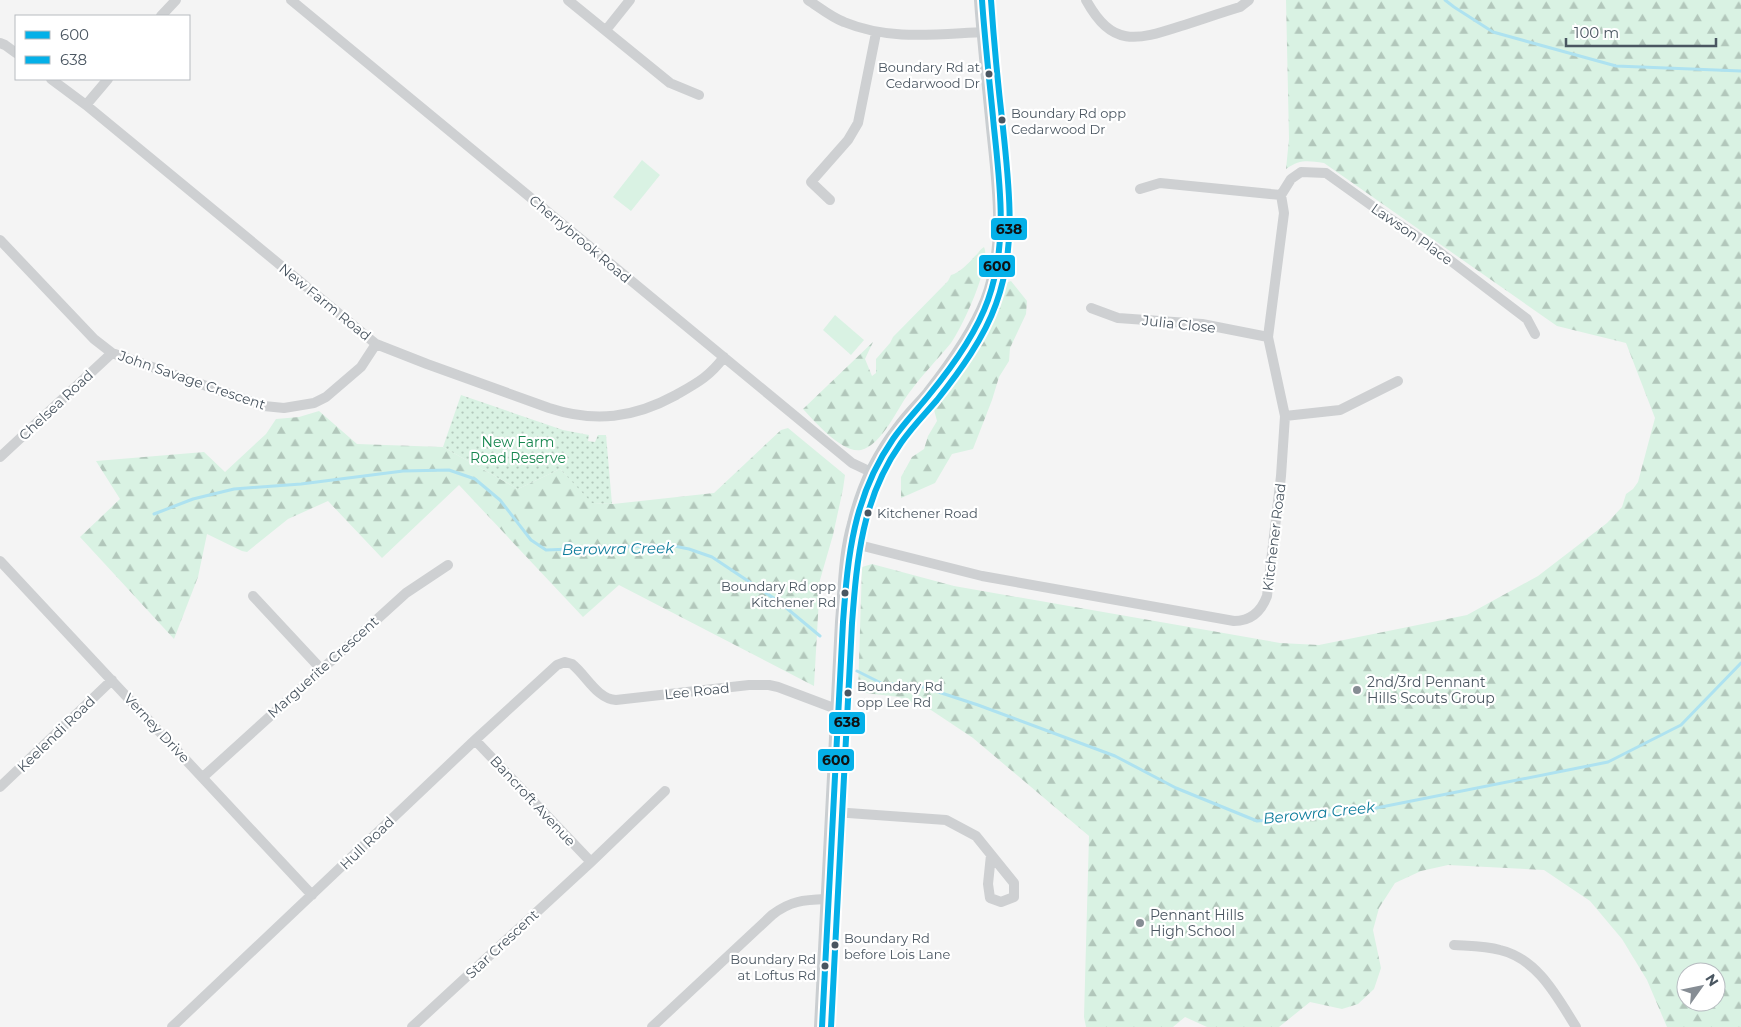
<svg xmlns="http://www.w3.org/2000/svg" width="1741" height="1027" viewBox="0 0 1741 1027" font-family="Montserrat,sans-serif">
<style>
.forest{fill:url(#forest-firs);fill-rule:evenodd}
.park{fill:url(#park-dots)}
.garden{fill:#d9f2e3}
.lines{fill:none;stroke-linecap:round;stroke-linejoin:round}
.stream{stroke:#aee2f0;stroke-width:3}
.street{stroke:#ced0d2;stroke-width:10}
.primary{stroke:#caced1;stroke-width:16}
.bus-1-casing{stroke:#fff;stroke-width:10}
.bus-2-casing{stroke:#fff;stroke-width:10}
.bus-1{stroke:#04b0e8;stroke-width:6}
.bus-2{stroke:#04b0e8;stroke-width:6}
.bus-dot{fill:#4a5661;stroke:#fff;stroke-width:2}
.poi-dot{fill:#868d94;stroke:#fff;stroke-width:2}
.labels{text-anchor:middle;stroke-width:4.5;stroke-linejoin:round;paint-order:stroke}
.bus-label{font-size:13px;fill:#4a5661;stroke:#fff;text-anchor:start}
.street-label{font-size:14px;fill:#4a5661;stroke:#fff}
.park-label{font-size:14px;fill:#17864f;stroke:#fff}
.poi-label{font-size:14px;fill:#4a5661;stroke:#fff;text-anchor:start}
.water-label{font-size:15px;font-style:italic;fill:#0c7c9b;stroke:#fff}
.line-badge{stroke:#fff;stroke-width:2}
.pale-badge-label{font-size:14px;text-anchor:middle;font-weight:bold;fill:#111}
</style>
<defs>
<pattern id="forest-firs" width="22" height="20" patternUnits="userSpaceOnUse" patternTransform="scale(1.25)"><rect width="22" height="20" fill="#d9f2e3"/><path d="M5 1l3.5 6h-7zM16 11l3.5 6h-7z" fill="#b2c7bb"/></pattern>
<pattern id="park-dots" width="8" height="8" patternUnits="userSpaceOnUse" patternTransform="scale(1.25)"><rect width="8" height="8" fill="#d9f2e3"/><path d="M2 2h.1M6 6h.1" fill="none" stroke="#b2c7bb" stroke-width="1.8" stroke-linecap="round"/></pattern>
</defs>
<rect width="100%" height="100%" fill="#f4f4f4"/>
<path class="forest" d="M 1286,0 L 1741,0 L 1741,1027 L 1667,1027 L 1647,980 L 1622,939 L 1590,901 L 1544,870 L 1448,865 L 1421,871 L 1395,883 L 1379,908 L 1373,930 L 1381,968 L 1374,989 L 1358,1004 L 1342,1009 L 1310,1002 L 1279,1027 L 1207,1027 L 1185,1017 L 1173,1027 L 1086,1027 L 1084,1017 L 1089,836 L 973,738 L 931,710 L 899,697 L 858,692 L 862,567 L 872,564 L 954,586 L 1280,643 L 1319,645 L 1467,615 L 1538,576 L 1607,523 L 1622,507 L 1626,494 L 1633,489 L 1638,482 L 1655,418 L 1626,343 L 1557,326 L 1324,163 C 1307,161 1301,159 1286,169 L 1289,139 ZM 1686,972 L 1716,972 L 1716,1002 L 1686,1002 Z
M 984,247 C 992,264 962,328 951,343 C 937,360 922,375 909,393 C 897,409 882,445 861,450 C 843,454 814,421 803,409 L 873,342 L 865,359 L 872,376 L 876,373 L 876,359 L 890,343 L 893,337 L 948,281 L 951,275 C 959,273 969,263 975,256 C 979,253 979,250 984,247 Z
M 1011,281 L 1027,301 L 1026,314 L 1010,348 L 1009,361 L 999,377 L 992,400 L 973,449 L 952,454 L 935,483 L 901,498 L 901,477 L 912,457 L 924,449 L 928,436 L 937,421 L 933,406 L 945,395 L 995,304 L 1003,284 Z
M 319,411 L 357,444 L 443,447 L 518,489 L 560,469 L 593,503 L 613,504 L 714,493 L 781,430 L 788,428 L 845,475 L 843,489 L 833,535 L 820,580 L 814,686 L 619,585 L 583,617 L 459,485 L 382,558 L 328,501 L 288,519 L 247,552 L 242,551 L 207,534 L 198,577 L 174,639 L 80,537 L 120,499 L 96,461 L 204,452 L 225,472 L 266,434 L 276,419 L 299,417 Z"/>
<path class="park" d="M 461,395 L 563,430 L 589,435 L 588,441 L 595,442 L 598,435 L 606,435 L 612,504 L 592,503 L 560,469 L 518,489 L 443,447 Z"/>
<path class="garden" d="M 642,160 L 660,175 L 631,211 L 613,197 Z
M 835,315 L 864,340 L 851,355 L 823,330 Z"/>
<g class="lines">
<path class="stream" d="M 1445,0 L 1454,7 L 1493,32 L 1616,66 L 1741,71
M 154,514 L 193,499 L 234,489 L 301,484 L 403,471 L 449,470 L 475,479 L 500,500 L 531,540 L 546,550 L 669,545 L 689,549 L 712,557 L 778,601 L 820,636
M 857,671 L 883,684 L 914,684 L 978,705 L 1115,756 L 1176,788 L 1257,821 L 1351,813 L 1608,762 L 1681,725 L 1741,663"/>
<path class="street" d="M 291,0 L 852,463 L 873,473
M 568,0 L 670,83 L 699,95
M 808,0 C 819,7 831,17 844,22 C 890,41 936,34 985,32
M 1086,0 C 1112,47 1135,41 1181,26 C 1200,20 1220,13 1240,7 L 1249,0
M 161,16 L 176,0
M 606,30 L 630,0
M 0,43 L 5,45 L 16,53
M 51,79 L 86,105 L 376,344 L 427,364 L 549,408 C 595,423 634,418 676,395 C 697,383 709,377 724,357
M 86,105 L 108,79
M 1140,189 L 1160,183 L 1281,195
M 1281,195 L 1291,179 L 1301,172 L 1326,173 L 1389,218 L 1434,248 L 1527,319 L 1535,334
M 830,200 L 811,182 L 848,140 L 858,123 L 876,33
M 0,240 L 94,339 L 112,353 L 264,406 L 284,408 L 314,403 L 326,397 L 361,367 L 376,344
M 1091,308 L 1118,318 L 1202,324 L 1268,337
M 1285,416 L 1340,410 L 1398,381
M 0,457 L 112,353
M 851,543 L 982,576 L 1234,621 C 1251,621 1261,612 1267,596 L 1281,476 L 1285,416 L 1268,337 L 1284,213 L 1281,195
M 0,561 L 312,895
M 253,596 L 321,669
M 475,740 L 591,862
M 203,777 L 406,593 L 448,565
M 0,787 L 112,680
M 834,812 L 946,820 L 976,836 L 1014,883 L 1014,897 L 1001,902 L 990,898 L 988,884 L 991,855
M 1454,945 C 1469,946 1486,946 1500,950 C 1538,959 1557,997 1576,1027
M 172,1027 L 475,740 L 557,665 L 565,662 L 572,664 C 586,675 597,699 616,700 L 749,685 L 769,685 L 778,687 L 839,710
M 412,1027 L 591,862 L 665,791
M 652,1027 L 772,915 C 791,900 805,900 829,899"/>
<path class="primary" d="M 822,1027 L 843,622 C 846,589 846,555 855,524 C 863,490 879,456 900,429 C 909,416 920,406 930,394 C 952,366 975,334 988,301 C 1009,246 1000,185 994,128 C 990,86 985,43 982,0"/>
<defs>
<path id="bus-1" d="M 822,1027 L 843,622 C 848,555 853,497 893,439 C 904,423 917,410 929,395 C 952,367 976,334 988,300 C 1008,244 1000,185 994,128 C 990,85 985,43 982,0"/>
<path id="bus-2" d="M 831,1027 L 852,623 C 857,558 862,498 901,443 C 912,427 925,414 937,400 C 960,371 984,338 996,304 C 1017,247 1009,186 1003,128 C 998,85 994,43 991,0"/>
</defs>
<use href="#bus-1" class="bus-1-casing"/>
<use href="#bus-2" class="bus-2-casing"/>
<use href="#bus-1" class="bus-1"/>
<use href="#bus-2" class="bus-2"/>
</g>
<g class="bus-dot">
<circle cx="989" cy="74" r="4.5"/>
<circle cx="1002" cy="120" r="4.5"/>
<circle cx="868" cy="513" r="4.5"/>
<circle cx="845" cy="593" r="4.5"/>
<circle cx="848" cy="693" r="4.5"/>
<circle cx="835" cy="945" r="4.5"/>
<circle cx="825" cy="966" r="4.5"/>
</g>
<g class="poi-dot">
<circle cx="1357" cy="690" r="5"/>
<circle cx="1140" cy="923" r="5"/>
</g>
<g class="labels">
<g class="bus-label">
<text x="980" y="72" text-anchor="end">Boundary Rd at<tspan x="980" dy="16">Cedarwood Dr</tspan></text>
<text x="1011" y="118">Boundary Rd opp<tspan x="1011" dy="16">Cedarwood Dr</tspan></text>
<text x="877" y="518">Kitchener Road</text>
<text x="836" y="591" text-anchor="end">Boundary Rd opp<tspan x="836" dy="16">Kitchener Rd</tspan></text>
<text x="857" y="691">Boundary Rd<tspan x="857" dy="16">opp Lee Rd</tspan></text>
<text x="844" y="943">Boundary Rd<tspan x="844" dy="16">before Lois Lane</tspan></text>
<text x="816" y="964" text-anchor="end">Boundary Rd<tspan x="816" dy="16">at Loftus Rd</tspan></text>
</g>
<g class="street-label">
<text transform="translate(1412 234) rotate(35)" y="5">Lawson Place</text>
<text transform="translate(580 239) rotate(40)" y="5">Cherrybrook Road</text>
<text transform="translate(325 302) rotate(39)" y="5">New Farm Road</text>
<text transform="translate(1179 324) rotate(6)" y="5">Julia Close</text>
<text transform="translate(192 380) rotate(19)" y="5">John Savage Crescent</text>
<text transform="translate(56 405) rotate(-43)" y="5">Chelsea Road</text>
<text transform="translate(1274 537) rotate(-83)" y="5">Kitchener Road</text>
<text transform="translate(323 667) rotate(-42)" y="5">Marguerite Crescent</text>
<text transform="translate(697 691) rotate(-6)" y="5">Lee Road</text>
<text transform="translate(157 728) rotate(47)" y="5">Verney Drive</text>
<text transform="translate(56 734) rotate(-44)" y="5">Keelendi Road</text>
<text transform="translate(533 801) rotate(47)" y="5">Bancroft Avenue</text>
<text transform="translate(367 843) rotate(-44)" y="5">Hull Road</text>
<text transform="translate(502 944) rotate(-43)" y="5">Star Crescent</text>
</g>
<g class="park-label">
<text x="518" y="447">New Farm<tspan x="518" dy="16">Road Reserve</tspan></text>
</g>
<g class="poi-label">
<text x="1367" y="687">2nd/3rd Pennant<tspan x="1367" dy="16">Hills Scouts Group</tspan></text>
<text x="1150" y="920">Pennant Hills<tspan x="1150" dy="16">High School</tspan></text>
</g>
<g class="water-label">
<text transform="translate(618 549) rotate(-1)" y="5">Berowra Creek</text>
<text transform="translate(1319 813) rotate(-6)" y="5">Berowra Creek</text>
</g>
</g>
<g class="line-badge">
<rect x="990" y="217" width="38" height="24" rx="5" fill="#04b0e8"/>
<rect x="978" y="254" width="38" height="24" rx="5" fill="#04b0e8"/>
<rect x="828" y="711" width="38" height="24" rx="5" fill="#04b0e8"/>
<rect x="817" y="748" width="38" height="24" rx="5" fill="#04b0e8"/>
</g>
<g class="pale-badge-label">
<text x="1009" y="234">638</text>
<text x="997" y="271">600</text>
<text x="847" y="727">638</text>
<text x="836" y="765">600</text>
</g>
<rect x="15" y="15" width="175" height="65" fill="#ffffff" stroke="#b7bbc0"/>
<rect x="25" y="31" width="25" height="8" fill="#04b0e8" stroke="#b7bbc0"/>
<text x="60" y="40" font-size="15" fill="#4a5661">600</text>
<rect x="25" y="56" width="25" height="8" fill="#04b0e8" stroke="#b7bbc0"/>
<text x="60" y="65" font-size="15" fill="#4a5661">638</text>
<g transform="translate(1701 987) rotate(57)"><circle r="24" fill="#ffffff" stroke="#b7bbc0"/>
<path d="M0-4L9 19L0 12L-9 19Z" fill="#868d94"/>
<text y="-8" font-size="14" font-weight="bold" text-anchor="middle" fill="#4a5661">N</text>
</g>
<path d="M1566 38v8h150v-8" fill="none" stroke="#4a5661" stroke-width="2.5"/>
<text x="1574" y="38" font-size="15" fill="#4a5661" stroke="#ffffff" stroke-width="4" paint-order="stroke">100 m</text>
</svg>
